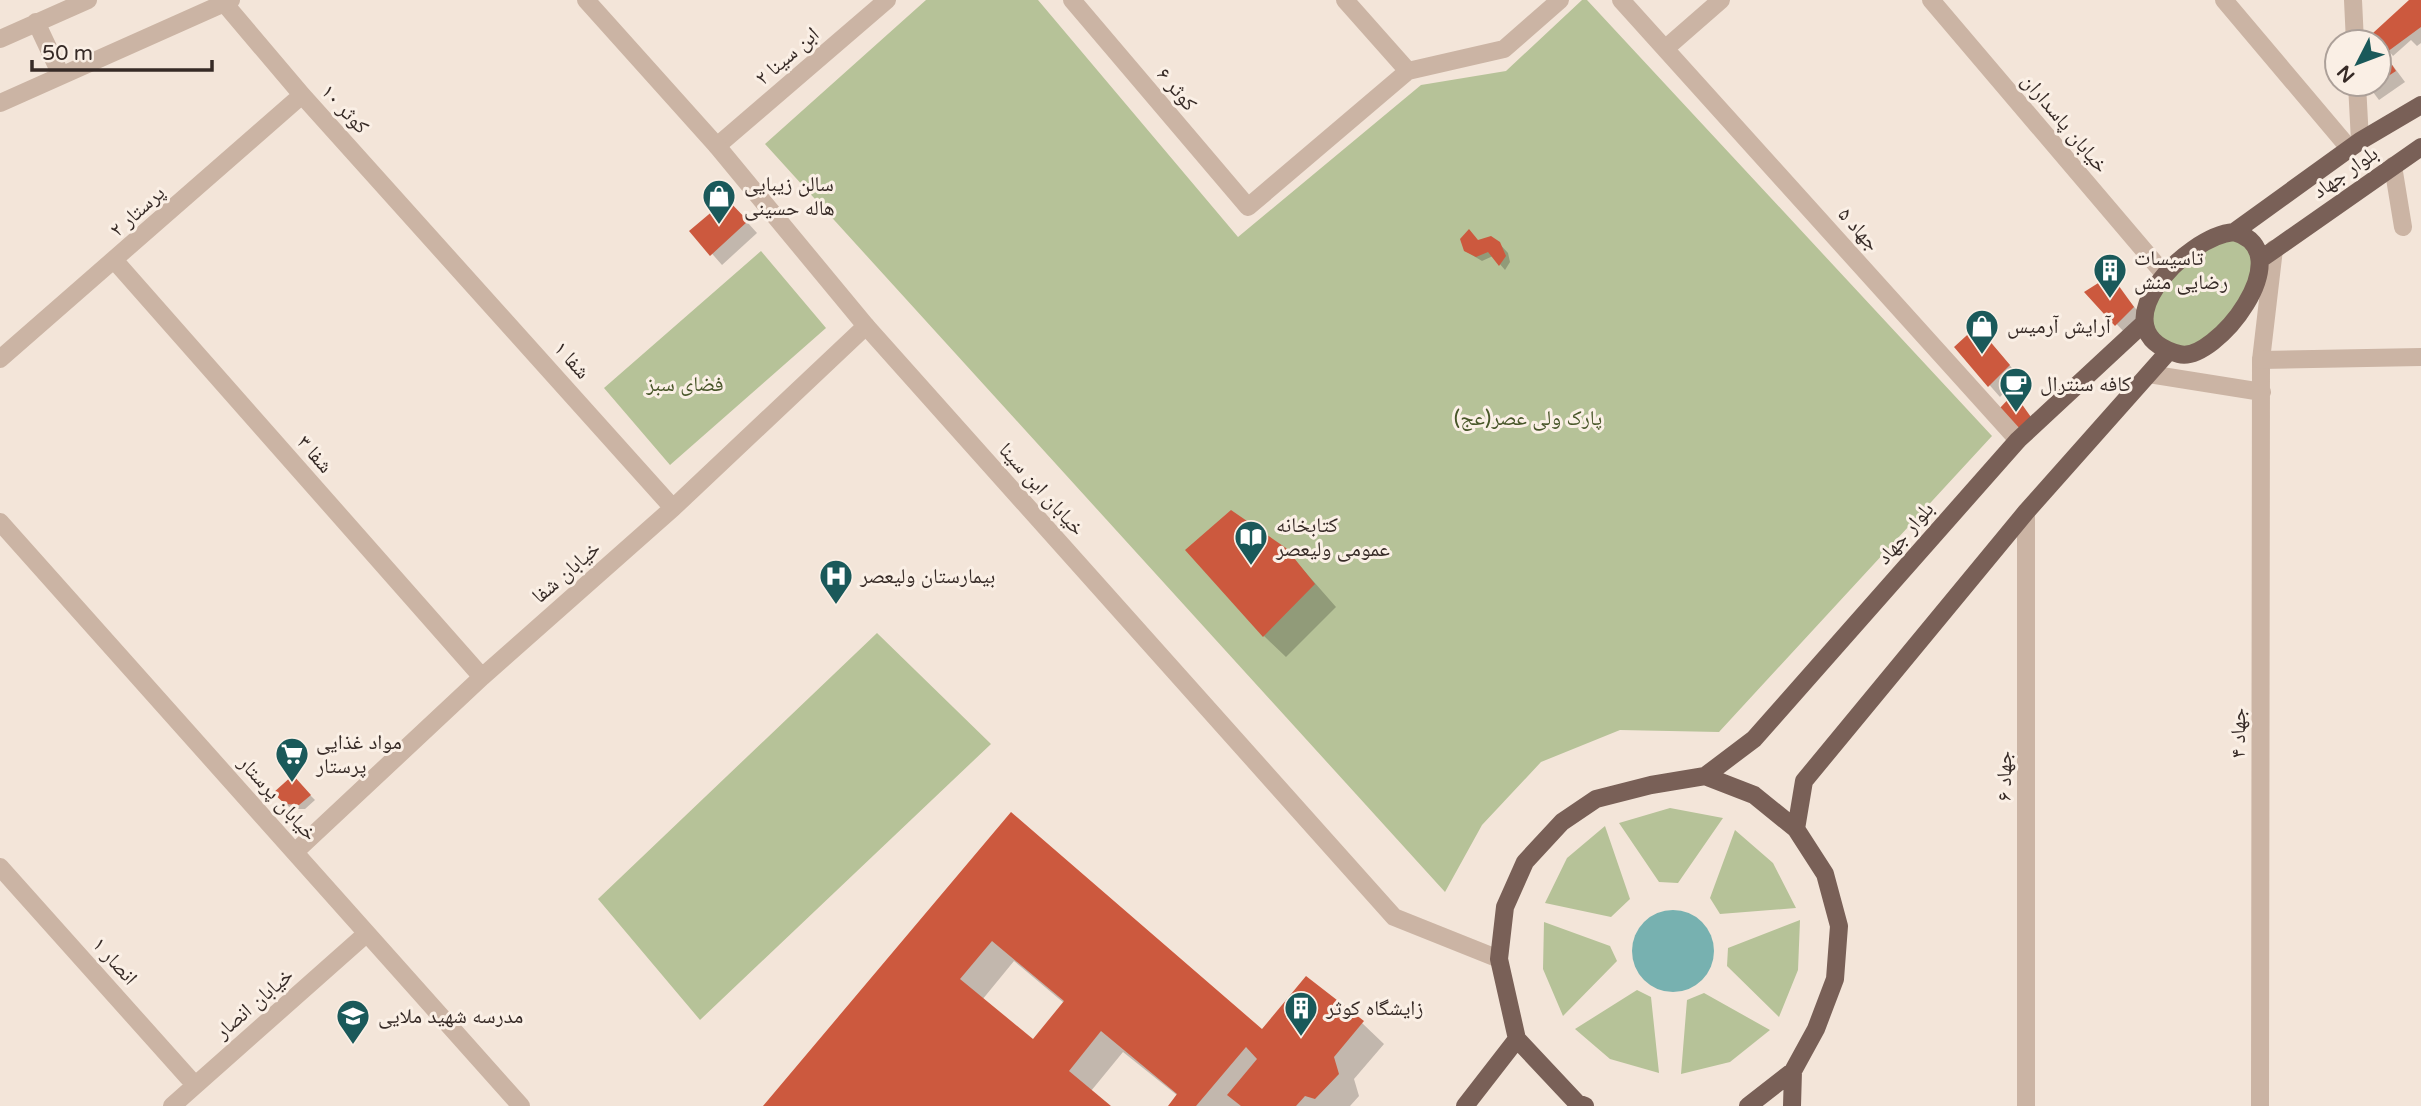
<svg xmlns="http://www.w3.org/2000/svg" width="2421" height="1106" viewBox="0 0 2421 1106" font-family="'Varela Round','Noto Naskh Arabic',sans-serif">
<style>
.green{fill:#b6c298}
.water{fill:#77b1b0}
.shadow{fill:#0003;fill-rule:evenodd}
.building{fill:#cc593e;fill-rule:evenodd}
.lines{fill:none;stroke-linecap:round;stroke-linejoin:round}
.minor{stroke:#cbb4a4;stroke-width:18}
.tertiary{stroke:#cbb4a4;stroke-width:18}
.primary{stroke:#796057;stroke-width:18}
.labels{text-anchor:middle;stroke-width:6;stroke-linejoin:round;paint-order:stroke}
.street-label{font-size:21px;fill:#362a26;stroke:#faefe5}
.poi-label{font-size:21px;fill:#362a26;stroke:#faefe5;text-anchor:start}
.park-label{font-size:21px;fill:#485629;stroke:#faefe5}
</style>
<rect width="100%" height="100%" fill="#f3e5d9"/>
<path class="green" d="M 926,0 L 1038,0 L 1238,237 L 1421,85 L 1506,71 L 1582,0 L 1587,0 L 1992,436 L 1719,732 L 1620,730 L 1541,762 L 1482,825 L 1445,892 L 765,144 Z
M 2234,234 L 2259,262 L 2226,324 L 2183,353 L 2152,335 L 2148,309 L 2191,253 Z
M 761,251 L 826,328 L 670,465 L 604,388 Z
M 877,633 L 991,744 L 700,1020 L 598,899 Z
M 1670,808 L 1723,818 L 1678,883 L 1659,882 L 1619,823 Z
M 1605,826 L 1630,899 L 1611,917 L 1545,903 L 1567,858 Z
M 1735,830 L 1773,863 L 1796,908 L 1720,914 L 1710,898 Z
M 1800,920 L 1798,970 L 1779,1017 L 1727,966 L 1728,948 Z
M 1544,922 L 1610,946 L 1617,961 L 1563,1016 L 1543,969 Z
M 1637,990 L 1651,997 L 1659,1073 L 1610,1059 L 1575,1029 Z
M 1704,993 L 1770,1030 L 1730,1062 L 1681,1074 L 1687,1000 Z"/>
<path class="water" d="M1632 951a41 41 0 1 1 82 0a41 41 0 1 1-82 0Z"/>
<path class="shadow" d="M 2411,0 L 2421,0 L 2421,43 L 2417,46 L 2411,40 L 2393,56 L 2375,34 Z
M 2379,47 L 2405,82 L 2379,100 L 2367,84 L 2379,84 Z
M 738,212 L 757,233 L 722,265 L 692,231 Z
M 1496,240 L 1508,253 L 1510,262 L 1505,270 L 1493,256 L 1482,261 L 1467,252 L 1478,241 Z
M 2111,278 L 2144,319 L 2127,335 L 2087,293 Z
M 1987,339 L 2019,376 L 2000,397 L 1956,347 Z
M 1285,549 L 1336,607 L 1286,657 L 1264,636 Z
M 293,778 L 315,800 L 305,809 L 291,809 L 276,793 Z
M 1011,815 L 1262,1032 L 1362,1023 L 1384,1044 L 1354,1079 L 1359,1096 L 1350,1106 L 1170,1106 L 1178,1096 L 1123,1052 L 1091,1091 L 1109,1106 L 765,1106 ZM 1014,961 L 1064,1003 L 1033,1042 L 982,1000 Z"/>
<path class="building" d="M 2409,0 L 2421,0 L 2421,27 L 2387,52 L 2373,33 Z
M 2379,45 L 2396,71 L 2379,82 Z
M 727,199 L 748,221 L 710,256 L 689,231 Z
M 1469,229 L 1478,240 L 1491,236 L 1500,242 L 1506,256 L 1499,266 L 1488,252 L 1476,257 L 1464,251 L 1460,239 Z
M 2111,275 L 2134,307 L 2115,326 L 2084,292 Z
M 1977,326 L 2010,365 L 1988,387 L 1954,347 Z
M 2014,393 L 2033,420 L 2018,433 L 1999,409 Z
M 1231,510 L 1286,548 L 1315,584 L 1263,637 L 1185,550 Z
M 293,775 L 311,795 L 299,805 L 285,804 L 273,793 Z
M 1011,812 L 1262,1029 L 1306,976 L 1364,1021 L 1334,1057 L 1339,1074 L 1315,1099 L 1305,1096 L 1296,1106 L 1241,1106 L 1227,1095 L 1257,1059 L 1246,1047 L 1196,1106 L 1168,1106 L 1177,1094 L 1101,1031 L 1069,1071 L 1111,1106 L 763,1106 ZM 992,941 L 1064,1001 L 1033,1039 L 960,979 Z"/>
<g class="lines">
<path class="minor" d="M 1072,0 L 1248,207 L 1408,71 L 1504,49 L 1560,0
M 1345,0 L 1408,71
M 1621,0 L 2018,440
M 2224,0 L 2349,148
M 2353,0 L 2355,42
M 224,3 L 302,95 L 673,508
M 1666,48 L 1721,0
M 2357,84 L 2360,141
M 717,146 L 887,0
M 2393,166 L 2403,227
M 115,261 L 482,677
M 0,359 L 302,95
M 2149,374 L 2262,392
M 2026,512 L 2026,1106
M 296,851 L 482,677 L 673,508 L 866,326
M 0,867 L 195,1085
M 172,1106 L 366,934
M 2260,1106 L 2261,360 L 2274,249"/>
<path class="tertiary" d="M 586,0 L 717,146 L 866,326 L 1394,917 L 1499,959
M 1931,0 L 2165,275
M 36,22 L 61,75
M 0,39 L 88,0
M 0,103 L 231,0
M 2261,360 L 2421,357
M 0,522 L 521,1106"/>
<path class="primary" d="M 2234,232 C 2303,251 2215,364 2179,354 C 2095,331 2185,236 2234,232 Z
M 2234,232 L 2360,141 L 2421,105
M 2261,259 L 2421,147
M 1705,776 L 1754,739 L 2018,440 L 2144,323
M 1796,829 L 1804,781 L 2026,512 L 2169,351
M 1465,1106 L 1517,1039
M 1585,1106 L 1577,1103 L 1517,1039 L 1499,959 L 1505,907 L 1525,862 L 1562,822 L 1596,799 L 1651,785 L 1705,776 L 1754,795 L 1796,829 L 1825,874 L 1839,926 L 1835,979 L 1816,1029 L 1793,1071 L 1748,1106
M 1792,1106 L 1793,1071"/>
</g>
<defs>
<symbol id="shop-pin" viewBox="-11 -11 22 30"><path d="M0 17L-7.5 6A9.5 9.5 0 1 1 7.5 6Z" fill="#1a595a" stroke="#faefe5"/><path d="M-5-2.5h2.3a2.7 3.5 0 0 1 5.4 0H5L5.5 6h-11ZM-1.5-2.5h3a1.5 2.3 0 0 0-3 0Z" fill="#fff"/></symbol>
<symbol id="building-pin" viewBox="-11 -11 22 30"><path d="M0 17L-7.5 6A9.5 9.5 0 1 1 7.5 6Z" fill="#1a595a" stroke="#faefe5"/><path d="M-4-6H4V6H1V3H-1V6H-4ZM-2.5-4.3h1.7v1.8h-1.7ZM.8-4.3h1.7v1.8H.8ZM-2.5-1h1.7V.8h-1.7ZM.8-1h1.7V.8H.8Z" fill="#fff"/></symbol>
<symbol id="cafe-pin" viewBox="-11 -11 22 30"><path d="M0 17L-7.5 6A9.5 9.5 0 1 1 7.5 6Z" fill="#1a595a" stroke="#faefe5"/><path d="M-5.5-4.5H6V0H3Q3 3.5 0 3.5H-2.5Q-5.5 3.5-5.5 0ZM3-3.2v2h1.7v-2ZM-6 4.5H4V6H-6Z" fill="#fff"/></symbol>
<symbol id="library-pin" viewBox="-11 -11 22 30"><path d="M0 17L-7.5 6A9.5 9.5 0 1 1 7.5 6Z" fill="#1a595a" stroke="#faefe5"/><path d="M-6-4Q-3-5.5-.7-3.5V5Q-3 3-6 4ZM6-4Q3-5.5 .7-3.5V5Q3 3 6 4Z" fill="#fff"/></symbol>
<symbol id="hospital-pin" viewBox="-11 -11 22 30"><path d="M0 17L-7.5 6A9.5 9.5 0 1 1 7.5 6Z" fill="#1a595a" stroke="#faefe5"/><path d="M-5-5h3v3.5h4V-5h3V5h-3V1.5h-4V5h-3Z" fill="#fff"/></symbol>
<symbol id="supermarket-pin" viewBox="-11 -11 22 30"><path d="M0 17L-7.5 6A9.5 9.5 0 1 1 7.5 6Z" fill="#1a595a" stroke="#faefe5"/><path d="M-6-5.5h2.5l.6 2H6L4.5 2H-2.5L-4.4-4H-6ZM-1.5 3.2a1.3 1.3 0 1 0 .1 0ZM3 3.2a1.3 1.3 0 1 0 .1 0Z" fill="#fff"/></symbol>
<symbol id="school-pin" viewBox="-11 -11 22 30"><path d="M0 17L-7.5 6A9.5 9.5 0 1 1 7.5 6Z" fill="#1a595a" stroke="#faefe5"/><path d="M0-5L7-2L0 1L-7-2ZM-4 1L0 2.5L4 1V4Q0 6-4 4Z" fill="#fff"/></symbol>
</defs>
<g fill-rule="evenodd">
<use href="#shop-pin" x="700" y="177" width="38" height="52"/>
<use href="#building-pin" x="2091" y="251" width="38" height="52"/>
<use href="#shop-pin" x="1963" y="307" width="38" height="52"/>
<use href="#cafe-pin" x="1997" y="365" width="38" height="52"/>
<use href="#library-pin" x="1232" y="518" width="38" height="52"/>
<use href="#hospital-pin" x="817" y="557" width="38" height="52"/>
<use href="#supermarket-pin" x="273" y="735" width="38" height="52"/>
<use href="#building-pin" x="1282" y="989" width="38" height="52"/>
<use href="#school-pin" x="334" y="997" width="38" height="52"/>
</g>
<g class="labels">
<g class="street-label">
<text transform="translate(787 56) rotate(-41)" y="7">ابن سینا ۲</text>
<text transform="translate(1177 89) rotate(50)" y="7">کوثر ۶</text>
<text transform="translate(345 109) rotate(47)" y="7">کوثر ۱۰</text>
<text transform="translate(2065 123) rotate(50)" y="7">خیابان پاسداران</text>
<text transform="translate(2345 172) rotate(-35)" y="7">بلوار جهاد</text>
<text transform="translate(137 211) rotate(-42)" y="7">پرستار ۲</text>
<text transform="translate(1859 229) rotate(48)" y="7">جهاد ۵</text>
<text transform="translate(572 360) rotate(48)" y="7">شفا ۱</text>
<text transform="translate(315 454) rotate(49)" y="7">شفا ۳</text>
<text transform="translate(1042 489) rotate(48)" y="7">خیابان ابن سینا</text>
<text transform="translate(1905 533) rotate(-49)" y="7">بلوار جهاد</text>
<text transform="translate(566 572) rotate(-41)" y="7">خیابان شفا</text>
<text transform="translate(2238 733) rotate(-90)" y="7">جهاد ۴</text>
<text transform="translate(2004 776) rotate(-90)" y="7">جهاد ۶</text>
<text transform="translate(278 798) rotate(48)" y="7">خیابان پرستار</text>
<text transform="translate(115 961) rotate(48)" y="7">انصار ۱</text>
<text transform="translate(254 1003) rotate(-41)" y="7">خیابان انصار</text>
</g>
<g class="poi-label">
<text x="744" y="191">سالن زیبایی<tspan x="744" dy="24">هاله حسینی</tspan></text>
<text x="2134" y="265">تاسیسات<tspan x="2134" dy="24">رضایی منش</tspan></text>
<text x="2007" y="333">آرایش آرمیس</text>
<text x="2040" y="391">کافه سنترال</text>
<text x="1276" y="532">کتابخانه<tspan x="1276" dy="24">عمومی ولیعصر</tspan></text>
<text x="860" y="583">بیمارستان ولیعصر</text>
<text x="316" y="749">مواد غذایی<tspan x="316" dy="24">پرستار</tspan></text>
<text x="1326" y="1015">زایشگاه کوثر</text>
<text x="378" y="1023">مدرسه شهید ملایی</text>
</g>
<g class="park-label">
<text x="685" y="391">فضای سبز</text>
<text x="1528" y="425">پارک ولی عصر(عج)</text>
</g>
</g>
<g transform="translate(2358 63) rotate(228)"><circle r="33" fill="#faefe5" stroke="#aca099" stroke-width="2"/>
<path d="M0-5L12 26L0 18L-12 26Z" fill="#1a595a"/>
<text y="-10" font-size="19" font-weight="bold" text-anchor="middle" fill="#362a26">N</text>
</g>
<path d="M32 60v10h180v-10" fill="none" stroke="#362a26" stroke-width="3.5"/>
<text x="42" y="60" font-size="21" fill="#362a26" stroke="#faefe5" stroke-width="5" paint-order="stroke">50 m</text>
</svg>
